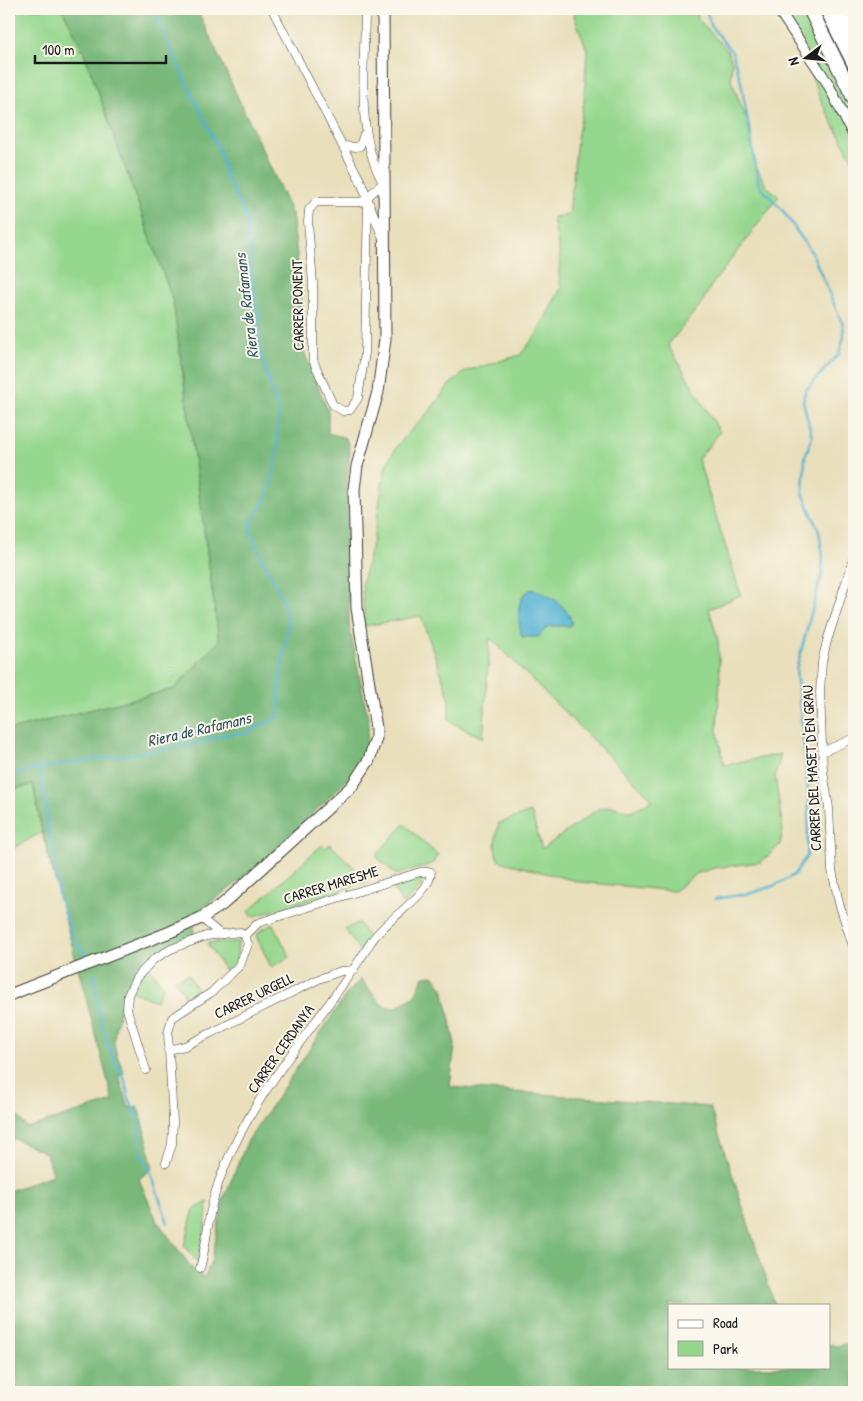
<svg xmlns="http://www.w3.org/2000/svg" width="863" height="1401" viewBox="0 0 863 1401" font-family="'Patrick Hand',sans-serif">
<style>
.green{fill:#95d78e;stroke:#587a55}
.forest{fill:#78b879;stroke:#4a6a4a}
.water{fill:#55b3d3;stroke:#386878}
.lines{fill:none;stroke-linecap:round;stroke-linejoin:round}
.stream{stroke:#55b3d3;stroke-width:2.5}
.minor-casing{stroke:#3b3934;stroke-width:9}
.tertiary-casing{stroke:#3b3934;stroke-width:12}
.secondary-casing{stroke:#3b3934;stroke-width:13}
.motorway-casing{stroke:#3b3934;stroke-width:16}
.minor{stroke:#fff;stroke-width:8}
.tertiary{stroke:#fff;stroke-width:10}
.secondary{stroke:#fff;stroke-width:11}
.motorway{stroke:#fff;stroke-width:14}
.labels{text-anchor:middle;stroke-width:4;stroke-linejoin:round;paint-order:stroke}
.street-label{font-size:15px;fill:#1c1c1c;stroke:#fbf7ec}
.water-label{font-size:16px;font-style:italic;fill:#335865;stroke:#fbf7ec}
</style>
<rect width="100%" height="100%" fill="#fbf7ec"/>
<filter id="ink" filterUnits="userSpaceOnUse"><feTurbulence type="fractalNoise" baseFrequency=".02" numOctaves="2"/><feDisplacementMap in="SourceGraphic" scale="10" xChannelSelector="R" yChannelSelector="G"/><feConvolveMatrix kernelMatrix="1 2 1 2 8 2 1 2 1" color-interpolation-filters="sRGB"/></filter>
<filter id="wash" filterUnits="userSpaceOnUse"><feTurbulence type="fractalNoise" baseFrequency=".0096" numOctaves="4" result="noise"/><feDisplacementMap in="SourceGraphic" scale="20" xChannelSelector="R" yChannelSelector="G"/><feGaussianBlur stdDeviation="1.12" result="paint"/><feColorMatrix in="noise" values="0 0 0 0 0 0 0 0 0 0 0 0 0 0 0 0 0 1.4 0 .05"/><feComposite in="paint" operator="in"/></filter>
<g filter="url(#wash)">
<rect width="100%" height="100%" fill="#e9dfbb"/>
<path class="green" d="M 9,9 L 62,9 L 83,50 L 173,301 L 219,641 L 174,689 L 9,730 Z
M 577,9 L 697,9 L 698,19 L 727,50 L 732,62 L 731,80 L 751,130 L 754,162 L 766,186 L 779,196 L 711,286 L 701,304 L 668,345 L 720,432 L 698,459 L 741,595 L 709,609 L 718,640 L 720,677 L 717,730 L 724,765 L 781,754 L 775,776 L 783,830 L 780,845 L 761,862 L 714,868 L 696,874 L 674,891 L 580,882 L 499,861 C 492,849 496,836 499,823 L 531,812 L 542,849 L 598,809 L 611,806 L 631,811 L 653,800 L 490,638 L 483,738 L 449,721 L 449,697 L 421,616 L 365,626 L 362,583 L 373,540 L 386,465 L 399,443 L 431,409 L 449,385 L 466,371 L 520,355 L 536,335 L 561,288 L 559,275 L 560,256 L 553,217 L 569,215 L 577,139 L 584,101 L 587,50 L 574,16 Z
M 787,9 L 853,9 L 854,11 L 854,163 L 821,101 Z
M 33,784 L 42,832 L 9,851 L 9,790 Z
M 404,824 L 438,855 L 432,864 L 396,875 L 376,856 Z
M 330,844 L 369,882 L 252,917 L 249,911 L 322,845 L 325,848 Z
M 418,876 L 423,878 L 420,888 L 403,905 L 392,886 Z
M 359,923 L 369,939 L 361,953 L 345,929 Z
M 273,924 L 290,957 L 271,967 L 256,936 L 261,930 Z
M 238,942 L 236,963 L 227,973 L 207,943 Z
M 149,966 L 163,987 L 156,1001 L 133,992 L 143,973 Z
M 188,974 L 200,994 L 189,1002 L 175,980 Z
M 208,1202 L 204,1234 L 197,1262 L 184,1246 L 194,1209 Z"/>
<path class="forest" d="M 62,9 L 197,9 L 292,214 L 299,271 L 304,352 L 328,411 L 328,433 L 346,438 L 350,451 L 347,476 L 349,625 L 369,723 L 366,747 L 353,774 L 257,868 L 194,915 L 194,936 C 150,954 127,967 118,1018 C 116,1025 114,1033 114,1041 C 114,1051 121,1064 124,1073 L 119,1075 L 128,1107 L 137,1107 C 147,1126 147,1148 153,1168 L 139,1179 L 157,1221 L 192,1268 L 204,1278 L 212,1259 L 223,1200 L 247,1142 L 346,995 L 361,979 L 382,1005 L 394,1008 L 414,997 L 424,976 L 433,975 L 443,988 L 455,1044 L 450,1087 L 710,1107 L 775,1305 L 669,1305 L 669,1367 L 829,1367 L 829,1344 L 836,1346 L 854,1342 L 854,1392 L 9,1392 L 9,1191 L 52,1175 L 46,1153 L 13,1138 L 9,1146 L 9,1105 L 27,1128 L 113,1101 L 42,832 L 33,785 L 9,790 L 9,730 L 174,689 L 219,641 L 173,301 L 83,50 Z"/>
<path class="water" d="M 533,589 C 550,595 565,604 572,621 L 570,626 L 549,626 L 538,637 L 522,637 C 518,621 514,595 533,589 Z"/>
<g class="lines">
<path class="stream" d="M 706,9 L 711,26 L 732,52 L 741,82 L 759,185 L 783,211 L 812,253 L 843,325 L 844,336 L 839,354 L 805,391 L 803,401 L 812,437 L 805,457 L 803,493 L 819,532 L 823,556 L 821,577 L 796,670 L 809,800 L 807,856 L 794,875 L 776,885 L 752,893 L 715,899
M 39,769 L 46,801 L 47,830 L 54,852 L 58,895 L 72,935 L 77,945 L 87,955
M 9,776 L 38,768 L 192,745 L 223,735 L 246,733 L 277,718 C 283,704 278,692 280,677 C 282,658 290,636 287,617 C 281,583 256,558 250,525 L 267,497 L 273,476 L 278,448 L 277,430 L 279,416 L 260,351 L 260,321 L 255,298 L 246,218 L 226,176 L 219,150 L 177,63 L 154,9
M 94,973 L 99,1013 L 107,1041 L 117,1067 L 125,1080 L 128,1096 L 140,1124 L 141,1154 L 148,1165 L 168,1223"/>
</g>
</g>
<g filter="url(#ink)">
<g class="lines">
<defs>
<path id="minor" d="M 272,9 L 361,182 L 382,236
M 365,9 C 365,65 355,133 383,183 L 362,202 L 316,202 L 309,210 L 308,222 L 313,284 L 313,360 L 333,405 L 343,411 L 350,410 L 358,398 L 365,353 L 368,198
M 343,146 L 356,147 L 360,146 L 364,134
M 854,557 L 827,641 L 822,662 L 820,692 L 823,771 L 829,808 L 832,870 L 839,903 L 854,949
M 822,752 L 854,738
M 201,918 L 219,933
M 168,1050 L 185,1046 L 319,979 L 341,971 L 354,970
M 146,1070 L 127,1009 L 128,995 L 136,978 L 154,959 L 171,949 L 206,936 L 240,932 L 245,936 L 248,944 L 240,965 L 212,992 L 172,1018 L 168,1033 L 173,1122 L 172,1144 L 166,1163
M 200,1268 C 207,1245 207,1220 214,1197 C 220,1176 230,1153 240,1134 C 276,1065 331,1008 371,942 C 384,920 431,895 431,872 L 420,872 L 258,923 L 245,936"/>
<path id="tertiary" d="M 778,9 L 827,82 L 854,136"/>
<path id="secondary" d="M 9,995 L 170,932 L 201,918 L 223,904 L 352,786 L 369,760 L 376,738 L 376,728 L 357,608 L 354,489 L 357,466 L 378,392 L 385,339 L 383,9"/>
<path id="motorway" d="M 810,9 L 854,98
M 827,9 L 854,63
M 839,9 L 848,33"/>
</defs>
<use href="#minor" class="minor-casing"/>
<use href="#tertiary" class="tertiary-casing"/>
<use href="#secondary" class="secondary-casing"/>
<use href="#motorway" class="motorway-casing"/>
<use href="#minor" class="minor"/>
<use href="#tertiary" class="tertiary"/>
<use href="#secondary" class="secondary"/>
<use href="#motorway" class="motorway"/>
</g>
</g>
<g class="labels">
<g class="street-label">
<text transform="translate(298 305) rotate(-91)" y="5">CARRER PONENT</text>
<text transform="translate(812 768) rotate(-93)" y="5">CARRER DEL MASET D'EN GRAU</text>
<text transform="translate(331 885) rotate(-17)" y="5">CARRER MARESME</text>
<text transform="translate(254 996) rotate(-26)" y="5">CARRER URGELL</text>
<text transform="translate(281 1049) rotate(-55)" y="5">CARRER CERDANYA</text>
</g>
<g class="water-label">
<text transform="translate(246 306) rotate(-97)" y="6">Riera de Rafamans</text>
<text transform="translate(199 729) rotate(-13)" y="6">Riera de Rafamans</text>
</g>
</g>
<rect width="863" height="1401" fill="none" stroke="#fbf7ec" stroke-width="30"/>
<rect x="668" y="1304" width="162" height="65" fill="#fbf7ec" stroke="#a29f99"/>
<rect x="678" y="1320" width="25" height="8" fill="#ffffff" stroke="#a29f99"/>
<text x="713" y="1328" font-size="15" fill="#1c1c1c">Road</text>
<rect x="678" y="1341" width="25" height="15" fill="#95d78e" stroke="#a29f99"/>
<text x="713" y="1354" font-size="15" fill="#1c1c1c">Park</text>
<g transform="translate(806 58) rotate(254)" stroke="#fbf7ec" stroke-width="4" paint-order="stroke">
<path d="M0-4L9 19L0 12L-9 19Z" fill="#1c1c1c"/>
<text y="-8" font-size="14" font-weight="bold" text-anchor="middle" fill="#1c1c1c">N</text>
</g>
<path d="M35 55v8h131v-8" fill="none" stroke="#1c1c1c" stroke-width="2.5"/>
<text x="42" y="55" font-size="15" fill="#1c1c1c" stroke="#fbf7ec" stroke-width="4" paint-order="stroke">100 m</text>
</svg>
